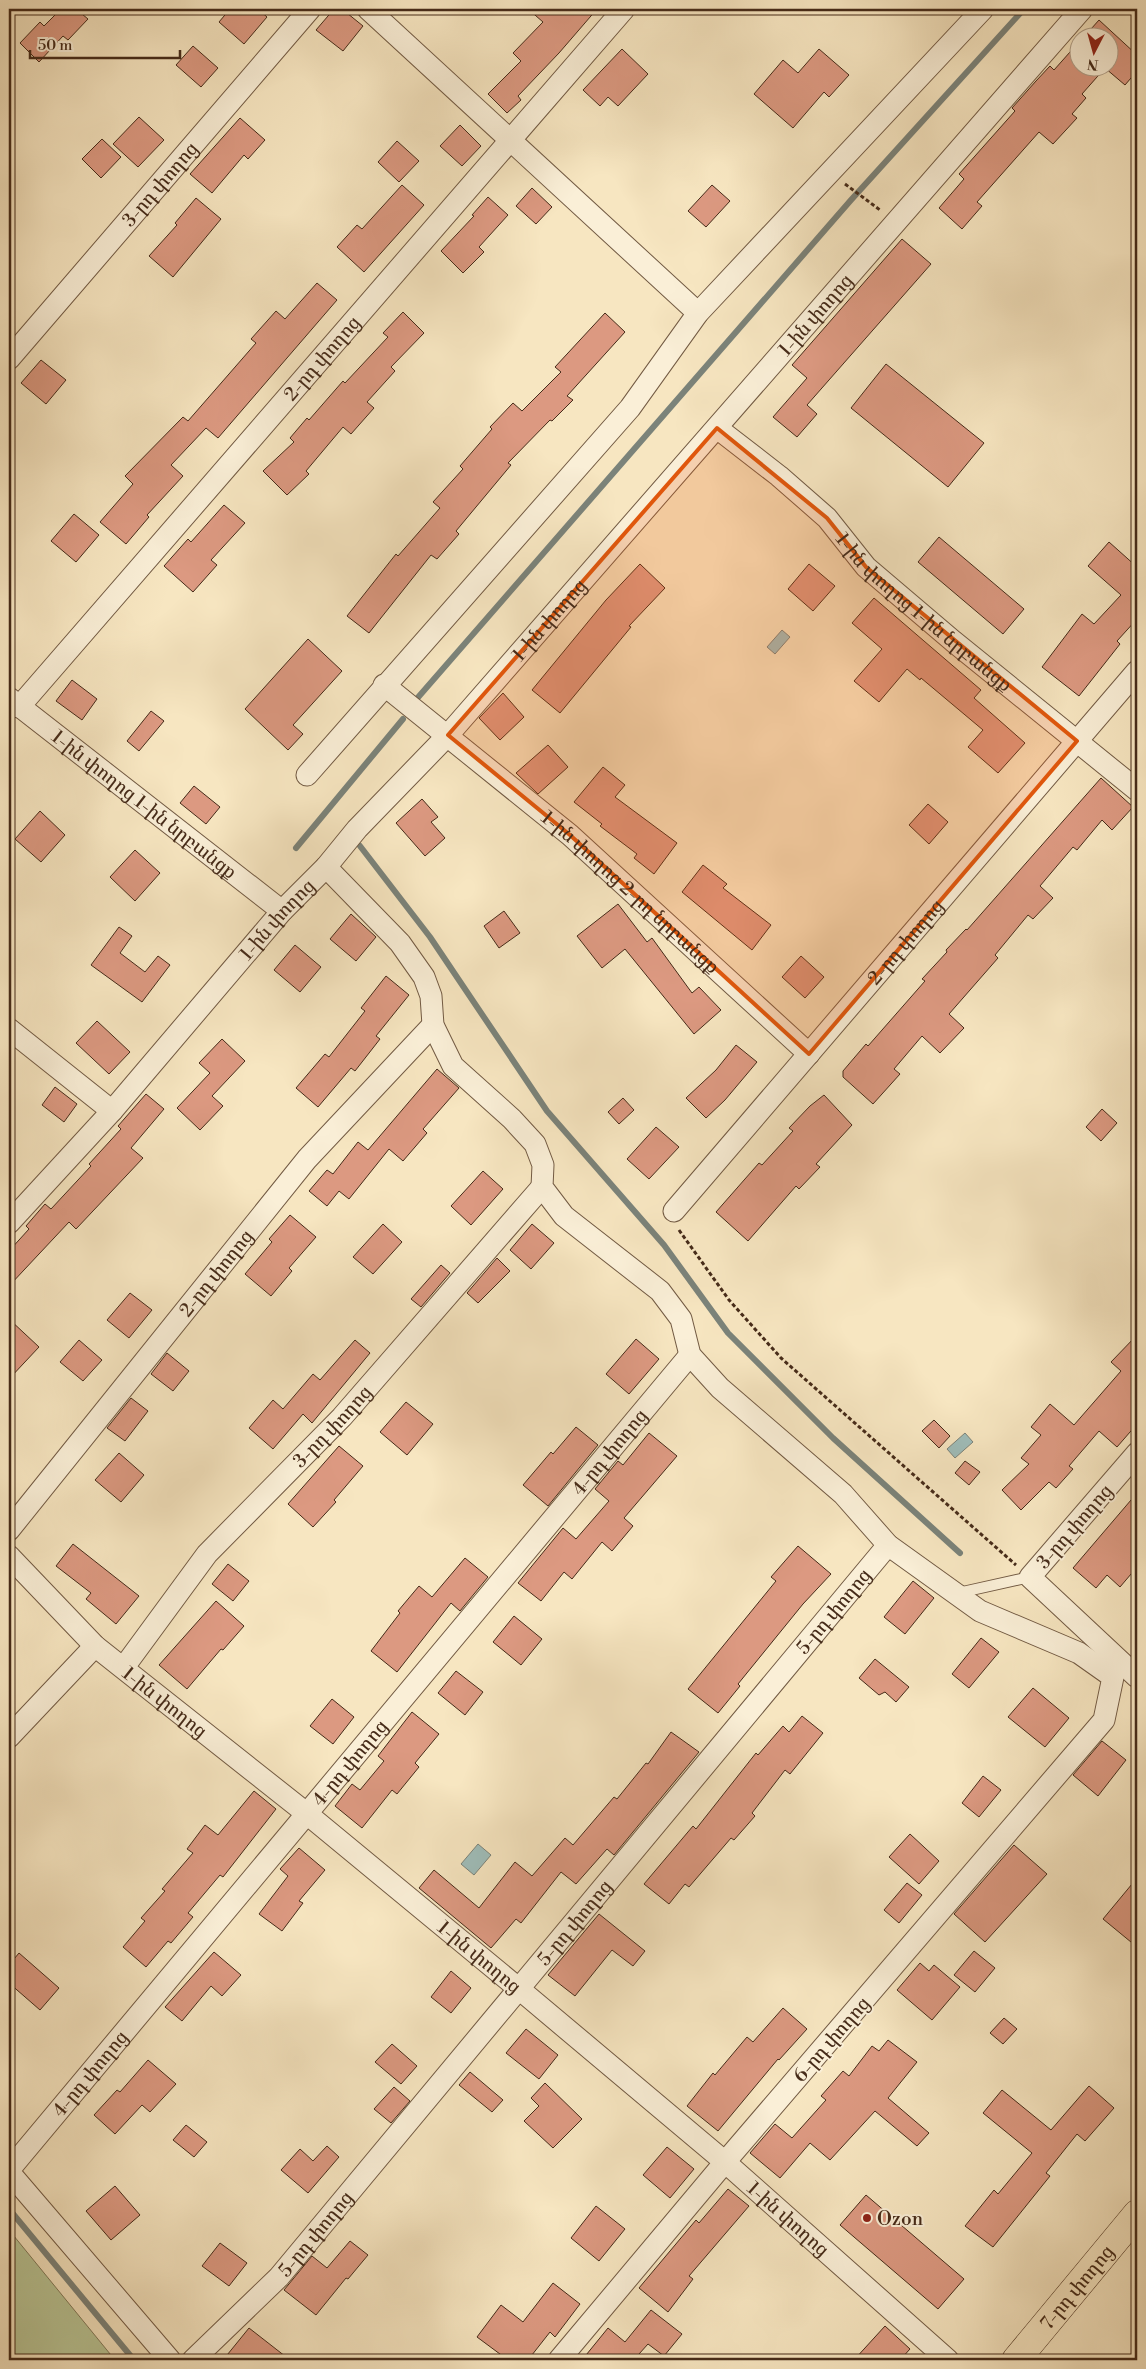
<svg xmlns="http://www.w3.org/2000/svg" width="1146" height="2369" viewBox="0 0 1146 2369" font-family="'Libre Bodoni','Noto Serif Armenian',serif">
<style>
.green{fill:#b9c696;stroke:#807858}
.water{fill:#9fbebb;stroke:#7b837a}
.lines{fill:none;stroke-linecap:round;stroke-linejoin:round}
.stream{stroke:#7b837a;stroke-width:6}
.building{fill:#dc9981;stroke:#462b19}
.service-casing{stroke:#725a43;stroke-width:12}
.minor-casing{stroke:#725a43;stroke-width:23}
.primary-casing{stroke:#462b19;stroke-width:29}
.path{stroke:#462b19;stroke-width:3;stroke-dasharray:4 2.5;stroke-linecap:butt}
.service{stroke:#faefd7;stroke-width:10}
.minor{stroke:#faefd7;stroke-width:21}
.primary{stroke:#f7e6c1;stroke-width:28}
.marked{fill:#e0570d;fill-opacity:0.2;stroke:#e0570d;stroke-width:4;stroke-linejoin:round}
.poi-dot{fill:#8f2418;stroke:#faefd7;stroke-width:2}
.labels{text-anchor:middle;stroke-width:4;stroke-linejoin:round;paint-order:stroke}
.street-label{font-size:19px;fill:#462b19;stroke:#faefd7}
.poi-label{font-size:19px;fill:#462b19;stroke:#faefd7;text-anchor:start}
</style>
<rect width="100%" height="100%" fill="#f7e6c1"/>
<filter id="stains"><feTurbulence type="fractalNoise" baseFrequency=".004" numOctaves="4"/><feColorMatrix values="0 0 0 0 .2 0 0 0 0 .09 0 0 0 0 .02 0 0 0 .5 -.17"/></filter>
<radialGradient id="worn" r=".72"><stop offset=".6" stop-color="#630" stop-opacity="0"/><stop offset="1" stop-color="#630" stop-opacity=".3"/></radialGradient>
<path class="green" d="M 9,2230 L 115,2360 L 9,2360 Z"/>
<path class="water" d="M 782,630 L 790,637 L 775,654 L 767,647 Z
M 965,1433 L 973,1442 L 955,1458 L 947,1449 Z
M 478,1844 L 491,1855 L 474,1875 L 461,1864 Z"/>
<g class="lines">
<path class="stream" d="M 414,702 L 851,200 L 1024,9
M 360,846 L 430,937 L 547,1111 L 664,1245 L 728,1333 L 833,1438 L 960,1553
M 296,848 L 403,719
M 9,2209 L 134,2360"/>
</g>
<path class="building" d="M 61,9 L 76,9 L 88,19 L 68,40 L 63,36 L 39,62 L 20,43 L 40,22 L 44,26 Z
M 230,9 L 258,9 L 267,17 L 244,44 L 219,22 Z
M 334,9 L 342,9 L 363,26 L 343,51 L 316,30 Z
M 528,9 L 597,9 L 559,53 L 518,96 L 521,100 L 507,113 L 488,94 L 521,61 L 513,53 L 543,22 Z
M 1099,20 L 1137,55 L 1137,71 L 1125,85 L 1105,68 L 1108,68 L 1108,38 L 1083,38 Z
M 1078,43 L 1078,68 L 1105,68 L 1082,94 L 1086,98 L 1072,114 L 1077,118 L 1053,144 L 1039,132 L 977,202 L 982,206 L 962,229 L 939,208 L 964,179 L 959,174 L 1015,111 L 1012,108 L 1036,81 L 1050,66 L 1054,70 Z
M 193,46 L 218,68 L 201,87 L 176,65 Z
M 622,49 L 648,74 L 618,106 L 608,97 L 600,106 L 583,90 Z
M 819,49 L 849,75 L 829,97 L 824,92 L 793,128 L 754,94 L 783,60 L 798,73 Z
M 139,117 L 164,140 L 138,167 L 113,144 Z
M 240,118 L 265,140 L 248,159 L 244,155 L 212,193 L 190,174 Z
M 460,125 L 481,146 L 462,166 L 440,146 Z
M 102,139 L 121,157 L 101,178 L 82,159 Z
M 397,141 L 419,161 L 399,182 L 378,162 Z
M 402,185 L 424,205 L 364,272 L 337,247 L 357,225 L 362,229 Z
M 712,185 L 730,201 L 706,227 L 688,211 Z
M 532,188 L 552,207 L 536,224 L 516,206 Z
M 488,197 L 508,215 L 479,247 L 484,252 L 463,273 L 441,251 L 474,216 L 472,215 Z
M 196,198 L 221,219 L 173,277 L 149,256 L 177,225 L 175,223 Z
M 902,239 L 931,264 L 807,405 L 817,414 L 797,437 L 773,417 L 807,378 L 792,365 Z
M 317,283 L 337,300 L 218,438 L 206,428 L 171,465 L 183,476 L 147,515 L 149,517 L 126,544 L 100,522 L 133,484 L 125,476 L 183,417 L 188,421 L 256,343 L 251,339 L 276,311 L 285,319 Z
M 403,312 L 424,333 L 391,367 L 395,371 L 367,402 L 374,408 L 351,434 L 343,427 L 306,471 L 309,474 L 287,495 L 263,471 L 294,442 L 290,438 L 307,418 L 309,420 L 343,381 L 345,383 L 388,337 L 383,333 Z
M 605,313 L 625,332 L 567,396 L 573,400 L 552,421 L 550,420 L 508,463 L 511,465 L 456,531 L 459,534 L 437,559 L 431,555 L 369,633 L 347,616 L 396,554 L 398,556 L 440,508 L 433,502 L 463,469 L 460,466 L 492,429 L 490,427 L 513,403 L 522,411 L 561,372 L 555,367 Z
M 41,360 L 66,380 L 46,404 L 21,383 Z
M 886,364 L 984,443 L 948,487 L 851,408 Z
M 224,505 L 245,523 L 211,560 L 217,565 L 193,592 L 164,566 L 188,539 L 191,542 Z
M 74,514 L 99,535 L 76,562 L 51,541 Z
M 939,537 L 1024,609 L 1003,634 L 918,562 Z
M 1109,542 L 1137,567 L 1137,619 L 1117,641 L 1120,644 L 1079,696 L 1042,667 L 1082,614 L 1094,624 L 1121,595 L 1088,566 Z
M 640,564 L 665,588 L 629,626 L 631,627 L 560,713 L 532,690 L 606,600 Z
M 809,564 L 835,586 L 813,611 L 788,589 Z
M 874,598 L 981,690 L 974,698 L 1025,743 L 998,773 L 968,747 L 983,730 L 921,678 L 920,680 L 907,669 L 879,702 L 854,681 L 882,649 L 852,623 Z
M 308,639 L 342,671 L 293,725 L 303,734 L 288,750 L 245,709 Z
M 72,680 L 97,699 L 82,720 L 56,701 Z
M 503,693 L 524,717 L 500,740 L 479,718 Z
M 151,711 L 164,721 L 139,751 L 127,741 Z
M 548,745 L 568,767 L 538,794 L 516,773 Z
M 603,767 L 625,785 L 615,797 L 677,843 L 654,874 L 634,858 L 637,854 L 600,826 L 602,824 L 574,802 Z
M 1101,778 L 1133,807 L 1112,830 L 1102,820 L 1077,850 L 1073,847 L 1040,886 L 1053,898 L 1033,919 L 1028,915 L 995,955 L 998,958 L 949,1014 L 964,1028 L 940,1053 L 922,1036 L 894,1069 L 900,1074 L 873,1104 L 843,1077 L 843,1071 L 866,1044 L 868,1046 L 925,981 L 922,979 L 947,952 L 946,950 L 966,929 L 967,930 Z
M 194,786 L 220,807 L 206,824 L 180,803 Z
M 422,799 L 438,817 L 431,822 L 445,838 L 425,856 L 396,823 Z
M 928,804 L 948,822 L 929,844 L 909,825 Z
M 40,811 L 65,835 L 41,862 L 15,839 Z
M 135,850 L 160,873 L 135,901 L 110,877 Z
M 703,865 L 727,884 L 723,888 L 771,925 L 752,950 L 682,892 Z
M 618,904 L 647,942 L 652,938 L 692,993 L 699,987 L 721,1010 L 694,1034 L 625,949 L 602,968 L 577,936 Z
M 504,911 L 520,933 L 499,948 L 484,926 Z
M 351,914 L 376,937 L 356,961 L 330,939 Z
M 119,927 L 132,936 L 120,953 L 145,972 L 158,956 L 170,965 L 142,1002 L 91,965 Z
M 295,945 L 321,967 L 300,992 L 274,970 Z
M 801,956 L 824,977 L 805,998 L 782,977 Z
M 386,976 L 409,995 L 376,1036 L 380,1039 L 355,1071 L 351,1068 L 318,1107 L 296,1088 L 325,1054 L 329,1057 L 365,1011 L 361,1008 Z
M 97,1021 L 130,1052 L 109,1074 L 76,1043 Z
M 222,1039 L 245,1061 L 212,1096 L 223,1106 L 200,1130 L 177,1108 L 210,1073 L 199,1063 Z
M 736,1045 L 757,1062 L 725,1100 L 706,1118 L 686,1098 L 716,1070 Z
M 437,1069 L 459,1088 L 423,1129 L 427,1133 L 403,1161 L 389,1149 L 349,1199 L 339,1191 L 327,1206 L 309,1191 L 327,1170 L 333,1174 L 358,1142 L 368,1150 Z
M 55,1087 L 77,1104 L 64,1122 L 42,1105 Z
M 146,1094 L 164,1109 L 131,1148 L 143,1158 L 76,1229 L 69,1222 L 9,1286 L 9,1251 L 29,1229 L 26,1226 L 45,1204 L 51,1209 L 91,1166 L 89,1164 L 121,1129 L 118,1126 Z
M 824,1095 L 852,1125 L 816,1164 L 820,1167 L 799,1189 L 796,1186 L 748,1241 L 716,1212 L 759,1163 L 762,1165 L 793,1131 L 789,1128 L 810,1106 Z
M 623,1098 L 634,1110 L 619,1124 L 608,1112 Z
M 1102,1109 L 1117,1123 L 1101,1141 L 1086,1127 Z
M 656,1127 L 679,1147 L 649,1179 L 627,1159 Z
M 483,1171 L 503,1189 L 471,1225 L 451,1206 Z
M 290,1215 L 316,1237 L 289,1268 L 292,1271 L 271,1296 L 245,1274 L 272,1242 L 269,1239 Z
M 383,1224 L 402,1242 L 373,1274 L 353,1257 Z
M 532,1224 L 554,1243 L 531,1269 L 510,1250 Z
M 497,1258 L 510,1271 L 478,1303 L 467,1293 Z
M 441,1265 L 450,1273 L 421,1307 L 411,1299 Z
M 130,1293 L 152,1310 L 129,1338 L 107,1320 Z
M 9,1319 L 39,1347 L 9,1379 Z
M 1137,1335 L 1137,1424 L 1117,1447 L 1099,1431 L 1069,1466 L 1073,1469 L 1056,1488 L 1049,1482 L 1021,1510 L 1002,1490 L 1029,1464 L 1021,1458 L 1041,1435 L 1031,1427 L 1050,1404 L 1074,1425 L 1121,1371 L 1111,1362 Z
M 636,1339 L 659,1359 L 629,1394 L 606,1374 Z
M 79,1340 L 102,1360 L 83,1381 L 60,1362 Z
M 355,1340 L 370,1353 L 312,1423 L 303,1414 L 273,1449 L 249,1428 L 273,1400 L 283,1409 L 313,1374 L 320,1380 Z
M 167,1353 L 189,1371 L 173,1391 L 151,1374 Z
M 131,1398 L 148,1411 L 125,1441 L 107,1428 Z
M 406,1402 L 433,1424 L 407,1455 L 380,1432 Z
M 934,1420 L 950,1436 L 939,1448 L 922,1431 Z
M 576,1427 L 598,1445 L 548,1506 L 523,1485 L 551,1452 L 553,1454 Z
M 649,1433 L 677,1456 L 624,1518 L 633,1526 L 612,1551 L 602,1542 L 572,1579 L 564,1572 L 541,1601 L 518,1583 L 563,1528 L 576,1539 L 609,1501 L 595,1489 L 618,1461 L 623,1465 Z
M 339,1446 L 363,1466 L 334,1500 L 336,1502 L 313,1527 L 288,1504 Z
M 119,1453 L 144,1475 L 121,1502 L 95,1480 Z
M 965,1461 L 980,1472 L 969,1485 L 955,1473 Z
M 1137,1493 L 1137,1567 L 1120,1587 L 1107,1575 L 1096,1588 L 1073,1568 Z
M 73,1544 L 139,1596 L 116,1624 L 86,1599 L 91,1593 L 56,1566 Z
M 798,1546 L 831,1574 L 803,1604 L 738,1684 L 740,1686 L 718,1713 L 688,1689 L 776,1581 L 771,1577 Z
M 465,1558 L 488,1577 L 460,1611 L 451,1603 L 397,1672 L 371,1651 L 400,1613 L 398,1611 L 419,1586 L 432,1597 Z
M 228,1564 L 249,1581 L 233,1601 L 212,1584 Z
M 913,1581 L 934,1598 L 905,1634 L 884,1617 Z
M 216,1601 L 244,1626 L 223,1650 L 221,1649 L 187,1689 L 159,1665 Z
M 514,1616 L 542,1639 L 521,1665 L 493,1642 Z
M 981,1638 L 999,1652 L 969,1688 L 952,1674 Z
M 875,1659 L 909,1687 L 896,1702 L 885,1692 L 879,1695 L 859,1678 Z
M 456,1671 L 483,1692 L 465,1715 L 438,1693 Z
M 1033,1688 L 1069,1718 L 1045,1747 L 1008,1717 Z
M 332,1699 L 354,1717 L 333,1744 L 310,1726 Z
M 412,1712 L 439,1734 L 415,1763 L 419,1767 L 397,1794 L 392,1790 L 362,1828 L 335,1806 L 352,1784 L 360,1790 L 384,1761 L 378,1756 Z
M 802,1716 L 823,1733 L 790,1774 L 785,1770 L 752,1813 L 755,1816 L 734,1840 L 731,1838 L 689,1887 L 685,1884 L 669,1904 L 644,1884 L 693,1826 L 696,1829 L 756,1753 L 758,1755 L 783,1726 L 789,1732 Z
M 671,1732 L 699,1752 L 614,1855 L 607,1849 L 576,1884 L 561,1872 L 521,1923 L 516,1919 L 491,1948 L 419,1888 L 434,1870 L 479,1908 L 515,1862 L 532,1876 L 565,1838 L 573,1845 L 614,1797 L 617,1799 L 646,1763 L 648,1764 Z
M 1102,1741 L 1126,1760 L 1098,1796 L 1073,1775 Z
M 983,1776 L 1001,1790 L 979,1817 L 962,1803 Z
M 254,1791 L 276,1809 L 223,1877 L 220,1875 L 188,1913 L 193,1917 L 171,1943 L 168,1941 L 146,1967 L 123,1947 L 145,1921 L 141,1918 L 165,1891 L 162,1889 L 193,1853 L 187,1849 L 205,1825 L 218,1835 Z
M 910,1834 L 939,1861 L 919,1884 L 889,1857 Z
M 1014,1845 L 1047,1874 L 985,1942 L 954,1914 Z
M 299,1848 L 325,1870 L 299,1901 L 303,1903 L 282,1931 L 259,1914 L 288,1876 L 280,1869 Z
M 1137,1878 L 1137,1947 L 1103,1919 Z
M 907,1883 L 922,1895 L 899,1923 L 884,1910 Z
M 599,1914 L 645,1951 L 633,1966 L 612,1950 L 575,1996 L 548,1975 Z
M 974,1951 L 995,1968 L 975,1992 L 954,1975 Z
M 214,1952 L 241,1975 L 222,1996 L 211,1986 L 182,2021 L 165,2007 Z
M 19,1953 L 59,1988 L 40,2010 L 9,1983 L 9,1965 Z
M 920,1963 L 929,1971 L 934,1965 L 960,1987 L 932,2020 L 897,1990 Z
M 451,1971 L 471,1988 L 451,2013 L 431,1997 Z
M 783,2008 L 807,2029 L 779,2060 L 778,2059 L 718,2131 L 687,2106 L 713,2073 L 715,2075 L 747,2037 L 753,2042 Z
M 1004,2018 L 1017,2029 L 1003,2044 L 990,2033 Z
M 526,2029 L 558,2055 L 539,2079 L 506,2053 Z
M 888,2040 L 917,2062 L 888,2098 L 929,2133 L 917,2146 L 875,2111 L 830,2160 L 810,2143 L 780,2178 L 750,2153 L 775,2124 L 792,2138 L 826,2100 L 821,2096 L 843,2071 L 849,2076 L 872,2046 L 879,2051 Z
M 392,2044 L 417,2066 L 401,2084 L 375,2062 Z
M 148,2060 L 176,2084 L 150,2112 L 142,2105 L 115,2134 L 94,2115 L 117,2090 L 120,2092 Z
M 470,2072 L 503,2100 L 492,2112 L 459,2085 Z
M 545,2083 L 582,2119 L 553,2148 L 524,2121 L 539,2106 L 531,2098 Z
M 1089,2086 L 1114,2108 L 1085,2141 L 1077,2134 L 1046,2173 L 1050,2176 L 993,2247 L 965,2226 L 994,2190 L 998,2194 L 1032,2153 L 983,2113 L 1002,2090 L 1051,2130 Z
M 394,2087 L 410,2101 L 391,2123 L 374,2109 Z
M 186,2125 L 207,2142 L 194,2157 L 173,2140 Z
M 327,2146 L 339,2157 L 308,2193 L 281,2170 L 300,2149 L 313,2161 Z
M 667,2147 L 694,2169 L 670,2198 L 643,2175 Z
M 115,2186 L 140,2215 L 111,2240 L 86,2211 Z
M 728,2189 L 749,2206 L 689,2276 L 693,2279 L 668,2312 L 639,2288 L 696,2220 L 699,2223 Z
M 866,2195 L 964,2279 L 938,2309 L 840,2225 Z
M 596,2206 L 625,2229 L 599,2261 L 571,2238 Z
M 350,2241 L 368,2255 L 348,2279 L 346,2278 L 316,2315 L 284,2290 L 312,2256 L 327,2268 Z
M 220,2243 L 247,2263 L 229,2286 L 202,2266 Z
M 553,2283 L 580,2304 L 555,2337 L 550,2332 L 528,2360 L 508,2360 L 477,2337 L 501,2305 L 523,2322 Z
M 651,2310 L 682,2334 L 664,2356 L 648,2344 L 639,2354 L 647,2360 L 582,2360 L 608,2328 L 625,2342 Z
M 885,2326 L 910,2349 L 900,2360 L 854,2360 Z
M 249,2328 L 290,2360 L 223,2360 Z"/>
<g class="lines">
<defs>
<path id="service" d="M 958,1593 L 1030,1577"/>
<g id="minor">
<path d="M 368,9 L 698,313"/>
<path id="s1" d="M 9,359 L 310,9"/>
<path id="s2" d="M 717,428 L 779,476 L 827,518 L 866,567 L 953,641 L 1137,790"/>
<path id="s3" d="M 384,685 L 570,835 L 809,1054"/>
<path id="s4" d="M 9,698 L 282,911"/>
<path id="s5" d="M 19,707 L 624,9"/>
<path d="M 307,775 L 630,408 L 698,313 L 983,9"/>
<path d="M 326,867 L 400,943 L 424,977 L 431,996 L 433,1025 L 453,1066 L 512,1119 L 535,1144 L 543,1165 L 542,1187 L 564,1216 L 660,1291 L 681,1319 L 690,1355 L 720,1388 L 843,1494 L 888,1545 L 980,1611 L 1079,1653 L 1113,1677 L 1104,1720 L 725,2162 L 559,2360"/>
<path d="M 9,1029 L 112,1111"/>
<path id="s6" d="M 674,1211 L 1137,671"/>
<path id="s7" d="M 9,1223 L 112,1111 L 282,911 L 326,867 L 357,829 L 448,735 L 1082,9"/>
<path d="M 1137,1453 L 1030,1577 L 1137,1677"/>
<path id="s8" d="M 9,1530 L 307,1159 L 433,1025"/>
<path id="s9" d="M 9,1556 L 95,1646 L 306,1813 L 518,1988 L 725,2162 L 948,2360"/>
<path id="s10" d="M 124,1667 L 207,1554 L 342,1417 L 542,1187"/>
<path d="M 9,1737 L 95,1646"/>
<path id="s11" d="M 9,2170 L 690,1355"/>
<path d="M 9,2172 L 170,2360"/>
<path id="s12" d="M 193,2360 L 279,2277 L 888,1545"/>
</g>
<g id="primary">
<path id="s13" d="M 1016,2360 L 1137,2214"/>
</g>
</defs>
<use href="#service" class="service-casing"/>
<use href="#minor" class="minor-casing"/>
<use href="#primary" class="primary-casing"/>
<path class="path" d="M 845,184 L 880,210
M 679,1230 L 729,1300 L 781,1358 L 1016,1565"/>
<use href="#service" class="service"/>
<use href="#minor" class="minor"/>
<use href="#primary" class="primary"/>
</g>
<path class="marked" d="M 717,428 L 827,518 L 866,567 L 1077,741 L 809,1054 L 570,835 L 448,735 Z"/>
<circle class="poi-dot" cx="867" cy="2218" r="5"/>
<g class="labels">
<g class="street-label">
<text dy="7" stroke="none"><textPath href="#s1" startOffset="231">3-րդ փողոց</textPath></text>
<text dy="7" stroke="none"><textPath href="#s7" startOffset="1215">1-ին փողոց</textPath></text>
<text dy="7" stroke="none"><textPath href="#s5" startOffset="462">2-րդ փողոց</textPath></text>
<text dy="7" stroke="none"><textPath href="#s2" startOffset="278">1-ին փողոց 1-ին նրբանցք</textPath></text>
<text dy="7" stroke="none"><textPath href="#s7" startOffset="810">1-ին փողոց</textPath></text>
<text dy="7" stroke="none"><textPath href="#s4" startOffset="172">1-ին փողոց 1-ին նրբանցք</textPath></text>
<text dy="7" stroke="none"><textPath href="#s3" startOffset="322">1-ին փողոց 2-րդ նրբանցք</textPath></text>
<text dy="7" stroke="none"><textPath href="#s7" startOffset="405">1-ին փողոց</textPath></text>
<text dy="7" stroke="none"><textPath href="#s6" startOffset="355">2-րդ փողոց</textPath></text>
<text dy="7" stroke="none"><textPath href="#s8" startOffset="330">2-րդ փողոց</textPath></text>
<text dy="7" stroke="none"><textPath href="#s10" startOffset="319">3-րդ փողոց</textPath></text>
<text dy="7" stroke="none"><textPath href="#s11" startOffset="936">4-րդ փողոց</textPath></text>
<text transform="translate(1074 1526) rotate(-49)" y="7">3-րդ փողոց</text>
<text dy="7" stroke="none"><textPath href="#s12" startOffset="986">5-րդ փողոց</textPath></text>
<text dy="7" stroke="none"><textPath href="#s9" startOffset="214">1-ին փողոց</textPath></text>
<text dy="7" stroke="none"><textPath href="#s11" startOffset="531">4-րդ փողոց</textPath></text>
<text dy="7" stroke="none"><textPath href="#s12" startOffset="581">5-րդ փողոց</textPath></text>
<text dy="7" stroke="none"><textPath href="#s9" startOffset="619">1-ին փողոց</textPath></text>
<text transform="translate(831 2039) rotate(-49)" y="7">6-րդ փողոց</text>
<text dy="7" stroke="none"><textPath href="#s11" startOffset="126">4-րդ փողոց</textPath></text>
<text dy="7" stroke="none"><textPath href="#s9" startOffset="1024">1-ին փողոց</textPath></text>
<text dy="7" stroke="none"><textPath href="#s12" startOffset="176">5-րդ փողոց</textPath></text>
<text dy="7" stroke="none"><textPath href="#s13" startOffset="95">7-րդ փողոց</textPath></text>
</g>
<g class="poi-label">
<text x="877" y="2225">Ozon</text>
</g>
</g>
<rect width="1146" height="2369" fill="none" stroke="#f7e6c1" stroke-width="30"/>
<rect x="10" y="10" width="1126" height="2349" fill="none" stroke="#462b19" stroke-width="2.5"/>
<rect x="15" y="15" width="1116" height="2339" fill="none" stroke="#462b19"/>
<g transform="translate(1094 52) rotate(186)"><circle r="24" fill="#faefd7" stroke="#b2a18b"/>
<path d="M0-4L9 19L0 12L-9 19Z" fill="#8f2418"/>
<text y="-8" font-size="14" font-weight="bold" text-anchor="middle" fill="#462b19">N</text>
</g>
<path d="M30 50v8h150v-8" fill="none" stroke="#462b19" stroke-width="2.5"/>
<text x="38" y="50" font-size="15" fill="#462b19" stroke="#faefd7" stroke-width="4" paint-order="stroke">50 m</text>
<rect width="100%" height="100%" filter="url(#stains)"/>
<rect width="100%" height="100%" fill="url(#worn)"/>
</svg>
